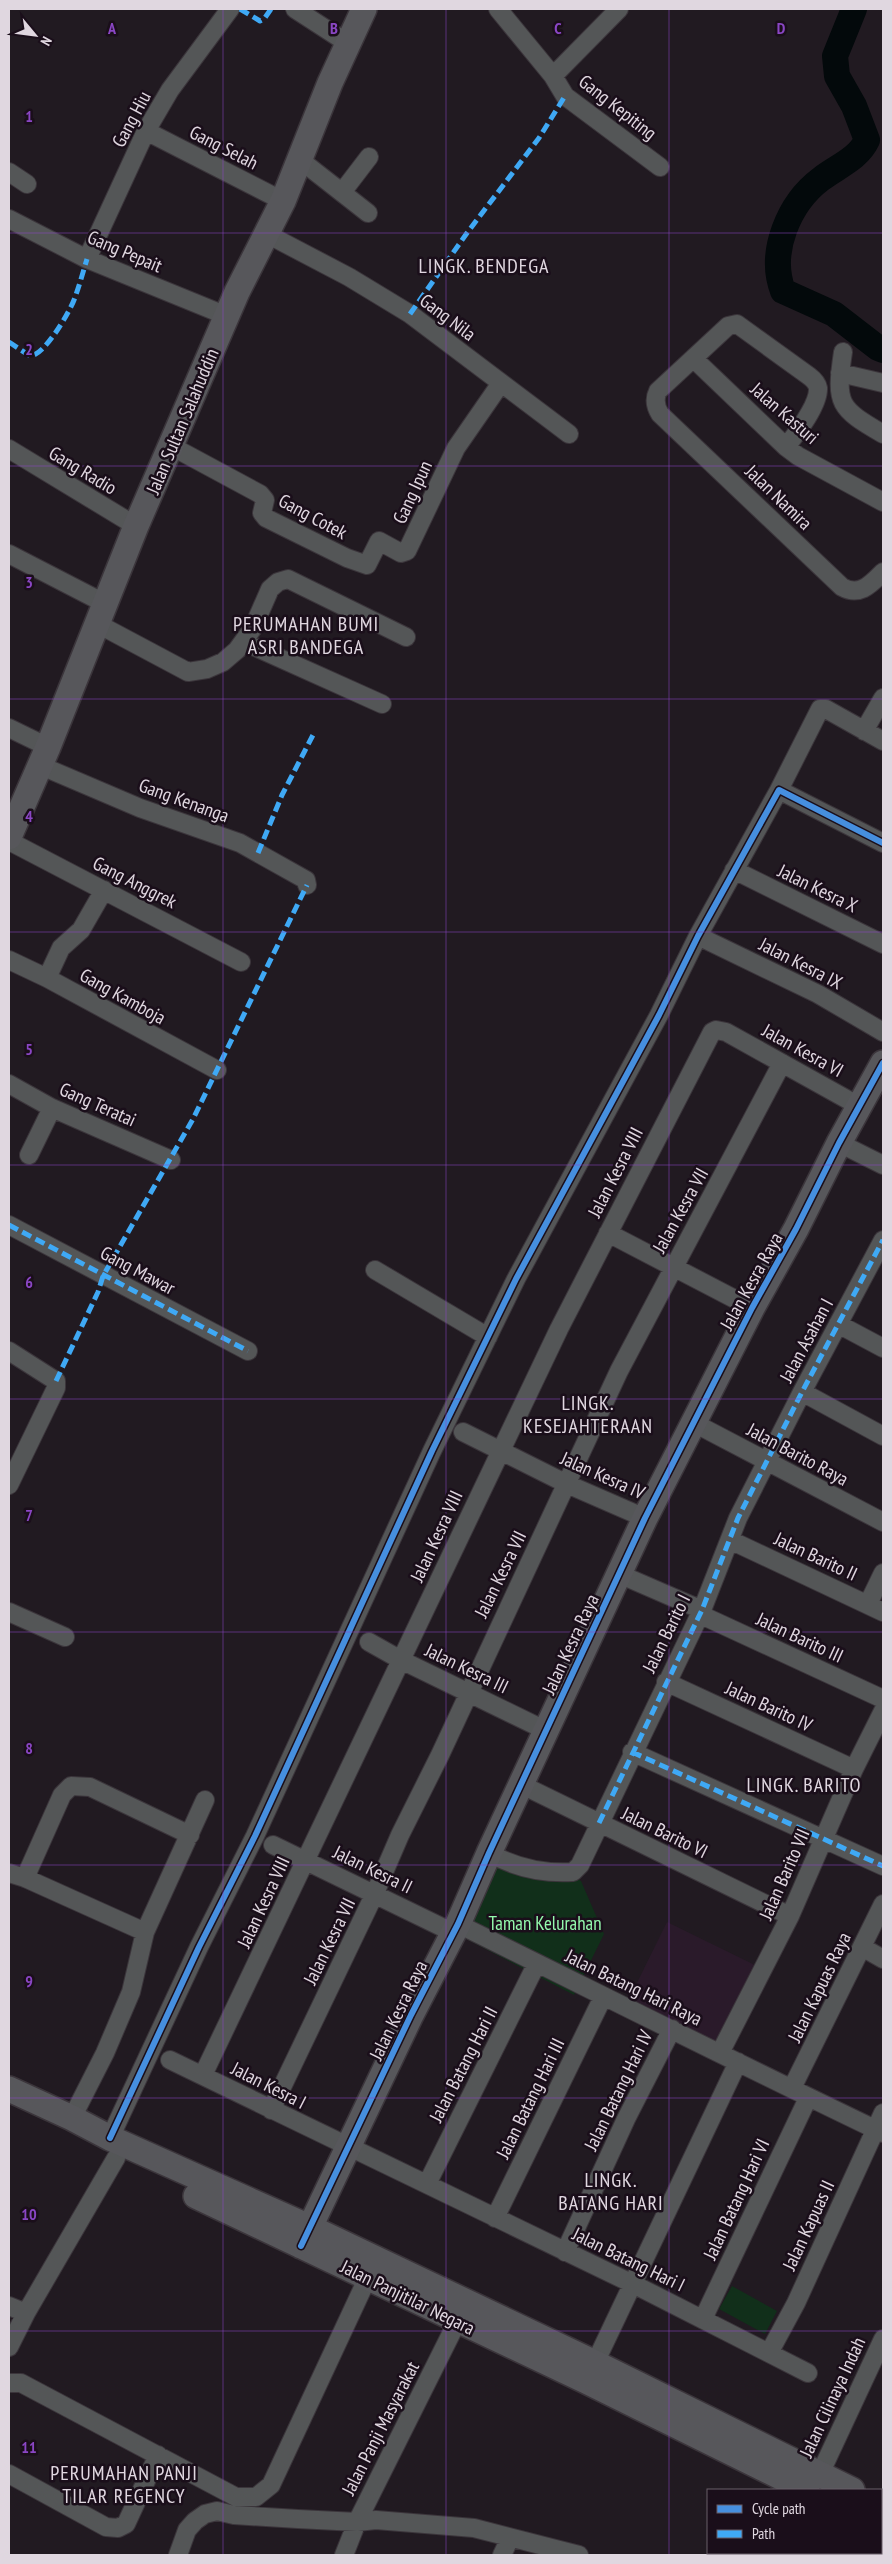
<svg xmlns="http://www.w3.org/2000/svg" width="892" height="2564" viewBox="0 0 892 2564" font-family="'PT Sans Narrow',sans-serif">
<style>
.built{fill:#2a1a2a}
.green{fill:#112f1a}
.lines{fill:none;stroke-linecap:round;stroke-linejoin:round}
.river{stroke:#03090b;stroke-width:26}
.street-casing{stroke:#3b353b;stroke-width:20}
.secondary-casing{stroke:#3b353b;stroke-width:28}
.street{stroke:#545657;stroke-width:18}
.secondary{stroke:#57575b;stroke-width:25}
.quiet{stroke:#3fa9f5;stroke-width:5;stroke-dasharray:10 5;stroke-linecap:butt}
.cycleway-casing{stroke:#1a0e1a;stroke-width:9}
.cycleway{stroke:#468fdf;stroke-width:6}
.grid{fill:none;stroke:#8a46c4;stroke-width:1;stroke-opacity:0.55}
.labels{text-anchor:middle;stroke-width:5;stroke-linejoin:round;paint-order:stroke}
.street-label{font-size:19px;fill:#e0d7e0;stroke:#1a0e1a}
.park-label{font-size:19px;fill:#94f9ad;stroke:#1a0e1a}
.neighbourhood-label{font-size:20px;letter-spacing:1px;fill:#e0d7e0;stroke:#1a0e1a}
.grid-label{font-size:16px;text-anchor:middle;font-weight:bold;fill:#8a46c4;stroke:#1a0e1a;stroke-width:5;stroke-linejoin:round;paint-order:stroke}
</style>
<rect width="100%" height="100%" fill="#211a21"/>
<path class="built" d="M 667,1922 L 767,1971 L 727,2054 L 626,2005 Z"/>
<path class="green" d="M 493,1856 L 564,1872 L 581,1881 L 604,1934 L 574,1995 L 451,1931 Z
M 732,2286 L 777,2311 L 765,2334 L 719,2309 Z"/>
<g class="lines">
<path class="river" d="M 854,9 L 835,56 L 837,76 L 854,106 L 867,140 C 858,159 838,166 821,179 C 789,203 768,252 783,291 L 834,314 L 878,348 L 883,350"/>
<defs>
<path id="street" d="M 295,9 L 349,44
M 498,9 L 553,76 L 565,96 L 660,167
M 553,76 L 619,9
M 146,131 L 283,201
M 299,159 L 368,213
M 9,172 L 27,184
M 343,191 L 369,157
M 9,219 L 87,259 L 227,316
M 267,234 L 349,277 L 410,314 L 569,434
M 87,259 L 146,131 L 170,90 L 230,9
M 843,352 C 835,405 839,408 883,434
M 694,359 L 786,447 L 798,456 L 883,502
M 840,373 L 883,383
M 171,446 L 260,494 L 265,500 L 262,513 L 266,518 L 347,558 L 367,565 L 379,541 L 401,553 L 407,551 L 456,448 L 501,383
M 786,447 C 796,434 819,405 818,388 C 817,383 813,379 809,376 L 737,324 L 728,326 L 658,391 C 654,399 655,406 660,414 L 842,587 C 860,597 871,584 883,572
M 9,449 L 136,526
M 9,554 L 104,603
M 96,623 L 188,672 L 207,669 L 223,662 L 237,650 L 253,628 L 270,589 L 278,582 L 288,579 L 406,637
M 244,642 L 382,704
M 9,728 L 48,747
M 864,731 L 883,698
M 39,765 L 140,808 L 240,843 L 306,880 L 307,885
M 779,790 L 820,709 L 826,709 L 883,741
M 9,841 L 241,962
M 734,870 L 883,944
M 698,936 L 818,994 L 883,1032
M 9,960 L 47,978 L 217,1070
M 47,978 L 61,948 L 81,930 L 104,890
M 9,1084 L 52,1108 L 171,1160
M 839,1143 L 883,1165
M 29,1155 L 52,1108
M 9,1225 L 248,1351
M 608,1233 L 752,1308
M 375,1270 L 488,1337
M 838,1324 L 883,1348
M 9,1351 L 56,1381 L 56,1388 L 9,1485
M 802,1392 L 883,1436
M 694,1423 L 883,1522
M 463,1432 L 567,1484 L 645,1518
M 730,1540 L 883,1612
M 619,1574 L 702,1610
M 868,1604 L 883,1573
M 9,1612 L 65,1637
M 699,1614 L 883,1699
M 369,1642 L 401,1660 L 547,1731
M 666,1682 L 854,1769
M 632,1752 L 883,1866
M 522,1785 L 790,1916
M 273,1845 L 454,1933
M 489,1853 C 516,1868 542,1874 573,1872 L 580,1865 L 702,1610 L 738,1518 L 802,1392 L 883,1240
M 9,1873 L 25,1878 L 145,1932
M 25,1878 L 62,1795 L 71,1786 L 90,1787 L 190,1835
M 458,1924 C 600,1994 741,2065 883,2133
M 862,1947 L 883,1959
M 720,2053 L 790,1916 L 854,1769 L 883,1711
M 170,2060 L 633,2284 L 808,2373
M 203,2075 L 559,1329 L 712,1032 L 716,1030 L 726,1032 L 859,1106
M 792,2088 L 883,1904
M 271,2110 L 375,1893 L 400,1835 L 440,1755 L 619,1371 L 782,1063
M 72,2118 L 105,2053 L 131,1992 L 145,1932 L 205,1800
M 110,2138 L 199,1947 L 255,1836 L 432,1451 L 516,1279 L 659,1015 L 698,936 L 779,790 L 883,843
M 427,2184 L 537,1963
M 495,2218 L 603,1997
M 565,2252 L 626,2119 L 672,2029
M 9,2306 L 26,2313
M 703,2319 L 808,2098
M 9,2347 L 26,2313 L 116,2158
M 769,2353 L 796,2303 L 883,2113
M 595,2363 L 738,2062
M 9,2383 L 21,2383 L 236,2497 L 256,2497 L 271,2485 L 368,2277
M 9,2474 L 106,2527 L 118,2528 L 126,2524 L 158,2455
M 820,2474 L 883,2339
M 178,2555 L 187,2530 L 195,2521 L 205,2514 L 217,2511 L 234,2515 L 298,2519 L 357,2522 L 376,2520 L 474,2528 L 579,2555
M 344,2555 L 357,2522 L 457,2322
M 502,2555 L 510,2538"/>
<path id="secondary" d="M 9,837 L 48,747 L 136,526 L 237,292 L 283,201 L 330,83 L 364,9
M 9,2089 L 72,2118 L 110,2138 L 309,2227 L 595,2363 L 852,2490
M 196,2196 L 586,2381 L 807,2490
M 301,2246 L 411,2015 L 458,1924 L 489,1853 L 645,1518 L 752,1308 L 796,1229 L 839,1143 L 883,1063
M 881,2505 L 883,2507
M 881,2528 L 883,2530
M 753,2555 L 754,2553"/>
</defs>
<use href="#street" class="street-casing"/>
<use href="#secondary" class="secondary-casing"/>
<use href="#street" class="street"/>
<use href="#secondary" class="secondary"/>
<path class="quiet" d="M 240,9 L 260,21 L 264,19 L 271,9
M 410,314 L 467,233 L 539,138 L 565,96
M 9,342 L 30,356 C 44,356 69,313 74,300 C 79,287 83,272 87,259
M 258,853 L 282,795 L 313,735
M 9,1225 L 248,1351
M 56,1381 L 98,1292 L 103,1276 L 193,1119 L 307,885
M 632,1752 L 883,1866
M 599,1823 L 702,1610 L 738,1518 L 802,1392 L 883,1240"/>
<defs>
<path id="cycleway" d="M 110,2138 L 199,1947 L 255,1836 L 432,1451 L 516,1279 L 659,1015 L 698,936 L 779,790 L 883,843
M 301,2246 L 411,2015 L 458,1924 L 489,1853 L 645,1518 L 752,1308 L 796,1229 L 839,1143 L 883,1063"/>
</defs>
<use href="#cycleway" class="cycleway-casing"/>
<use href="#cycleway" class="cycleway"/>
</g>
<path class="grid" d="M 223,9 L 223,2555M 446,9 L 446,2555M 669,9 L 669,2555M 9,233 L 883,233M 9,466 L 883,466M 9,699 L 883,699M 9,932 L 883,932M 9,1165 L 883,1165M 9,1399 L 883,1399M 9,1632 L 883,1632M 9,1865 L 883,1865M 9,2098 L 883,2098M 9,2331 L 883,2331"/>
<g class="labels">
<g class="street-label">
<text transform="translate(618 107) rotate(38)" y="7">Gang Kepiting</text>
<text transform="translate(131 119) rotate(-62)" y="7">Gang Hiu</text>
<text transform="translate(224 147) rotate(27)" y="7">Gang Selah</text>
<text transform="translate(125 251) rotate(23)" y="7">Gang Pepait</text>
<text transform="translate(448 317) rotate(37)" y="7">Gang Nila</text>
<text transform="translate(785 413) rotate(41)" y="7">Jalan Kasturi</text>
<text transform="translate(182 421) rotate(-67)" y="7">Jalan Sultan Salahuddin</text>
<text transform="translate(83 470) rotate(31)" y="7">Gang Radio</text>
<text transform="translate(412 492) rotate(-65)" y="7">Gang Ipun</text>
<text transform="translate(779 497) rotate(44)" y="7">Jalan Namira</text>
<text transform="translate(313 516) rotate(28)" y="7">Gang Cotek</text>
<text transform="translate(184 800) rotate(20)" y="7">Gang Kenanga</text>
<text transform="translate(135 882) rotate(27)" y="7">Gang Anggrek</text>
<text transform="translate(818 888) rotate(26)" y="7">Jalan Kesra X</text>
<text transform="translate(801 963) rotate(27)" y="7">Jalan Kesra IX</text>
<text transform="translate(123 996) rotate(29)" y="7">Gang Kamboja</text>
<text transform="translate(803 1050) rotate(29)" y="7">Jalan Kesra VI</text>
<text transform="translate(98 1104) rotate(24)" y="7">Gang Teratai</text>
<text transform="translate(615 1172) rotate(-63)" y="7">Jalan Kesra VIII</text>
<text transform="translate(680 1210) rotate(-61)" y="7">Jalan Kesra VII</text>
<text transform="translate(138 1270) rotate(28)" y="7">Gang Mawar</text>
<text transform="translate(751 1281) rotate(-61)" y="7">Jalan Kesra Raya</text>
<text transform="translate(806 1340) rotate(-62)" y="7">Jalan Asahan I</text>
<text transform="translate(798 1454) rotate(28)" y="7">Jalan Barito Raya</text>
<text transform="translate(603 1475) rotate(24)" y="7">Jalan Kesra IV</text>
<text transform="translate(436 1536) rotate(-65)" y="7">Jalan Kesra VIII</text>
<text transform="translate(816 1556) rotate(25)" y="7">Jalan Barito II</text>
<text transform="translate(500 1574) rotate(-64)" y="7">Jalan Kesra VII</text>
<text transform="translate(666 1633) rotate(-64)" y="7">Jalan Barito I</text>
<text transform="translate(800 1637) rotate(25)" y="7">Jalan Barito III</text>
<text transform="translate(570 1644) rotate(-65)" y="7">Jalan Kesra Raya</text>
<text transform="translate(467 1668) rotate(26)" y="7">Jalan Kesra III</text>
<text transform="translate(769 1706) rotate(25)" y="7">Jalan Barito IV</text>
<text transform="translate(665 1832) rotate(26)" y="7">Jalan Barito VI</text>
<text transform="translate(373 1869) rotate(26)" y="7">Jalan Kesra II</text>
<text transform="translate(784 1874) rotate(-66)" y="7">Jalan Barito VII</text>
<text transform="translate(263 1902) rotate(-65)" y="7">Jalan Kesra VIII</text>
<text transform="translate(329 1941) rotate(-64)" y="7">Jalan Kesra VII</text>
<text transform="translate(634 1987) rotate(26)" y="7">Jalan Batang Hari Raya</text>
<text transform="translate(819 1987) rotate(-64)" y="7">Jalan Kapuas Raya</text>
<text transform="translate(398 2010) rotate(-64)" y="7">Jalan Kesra Raya</text>
<text transform="translate(463 2064) rotate(-63)" y="7">Jalan Batang Hari II</text>
<text transform="translate(269 2085) rotate(27)" y="7">Jalan Kesra I</text>
<text transform="translate(618 2090) rotate(-64)" y="7">Jalan Batang Hari IV</text>
<text transform="translate(530 2098) rotate(-64)" y="7">Jalan Batang Hari III</text>
<text transform="translate(736 2199) rotate(-65)" y="7">Jalan Batang Hari VI</text>
<text transform="translate(808 2225) rotate(-65)" y="7">Jalan Kapuas II</text>
<text transform="translate(629 2259) rotate(26)" y="7">Jalan Batang Hari I</text>
<text transform="translate(408 2297) rotate(26)" y="7">Jalan Panjitilar Negara</text>
<text transform="translate(832 2397) rotate(-65)" y="7">Jalan Cilinaya Indah</text>
<text transform="translate(380 2428) rotate(-63)" y="7">Jalan Panji Masyarakat</text>
</g>
<g class="park-label">
<text x="545" y="1930">Taman Kelurahan</text>
</g>
<g class="neighbourhood-label">
<text x="484" y="273">LINGK. BENDEGA</text>
<text x="306" y="631">PERUMAHAN BUMI<tspan x="306" dy="23">ASRI BANDEGA</tspan></text>
<text x="588" y="1410">LINGK.<tspan x="588" dy="23">KESEJAHTERAAN</tspan></text>
<text x="804" y="1792">LINGK. BARITO</text>
<text x="611" y="2187">LINGK.<tspan x="611" dy="23">BATANG HARI</tspan></text>
<text x="124" y="2480">PERUMAHAN PANJI<tspan x="124" dy="23">TILAR REGENCY</tspan></text>
</g>
</g>
<g class="grid-label">
<text x="112" y="34">A</text>
<text x="334" y="34">B</text>
<text x="558" y="34">C</text>
<text x="781" y="34">D</text>
<text x="29" y="122">1</text>
<text x="29" y="355">2</text>
<text x="29" y="588">3</text>
<text x="29" y="822">4</text>
<text x="29" y="1055">5</text>
<text x="29" y="1288">6</text>
<text x="29" y="1521">7</text>
<text x="29" y="1754">8</text>
<text x="29" y="1987">9</text>
<text x="29" y="2220">10</text>
<text x="29" y="2453">11</text>
</g>
<rect width="892" height="2564" fill="none" stroke="#e0d7e0" stroke-width="20"/>
<rect x="707" y="2489" width="175" height="65" fill="#1a0e1a" stroke="#695e69"/>
<rect x="717" y="2505" width="25" height="8" fill="#468fdf" stroke="#695e69"/>
<text x="752" y="2514" font-size="15" fill="#e0d7e0">Cycle path</text>
<rect x="717" y="2530" width="25" height="8" fill="#3fa9f5" stroke="#695e69"/>
<text x="752" y="2539" font-size="15" fill="#e0d7e0">Path</text>
<g transform="translate(35 35) rotate(119)" stroke="#1a0e1a" stroke-width="4" paint-order="stroke">
<path d="M0-4L9 19L0 12L-9 19Z" fill="#e0d7e0"/>
<text y="-8" font-size="14" font-weight="bold" text-anchor="middle" fill="#e0d7e0">N</text>
</g>
</svg>
